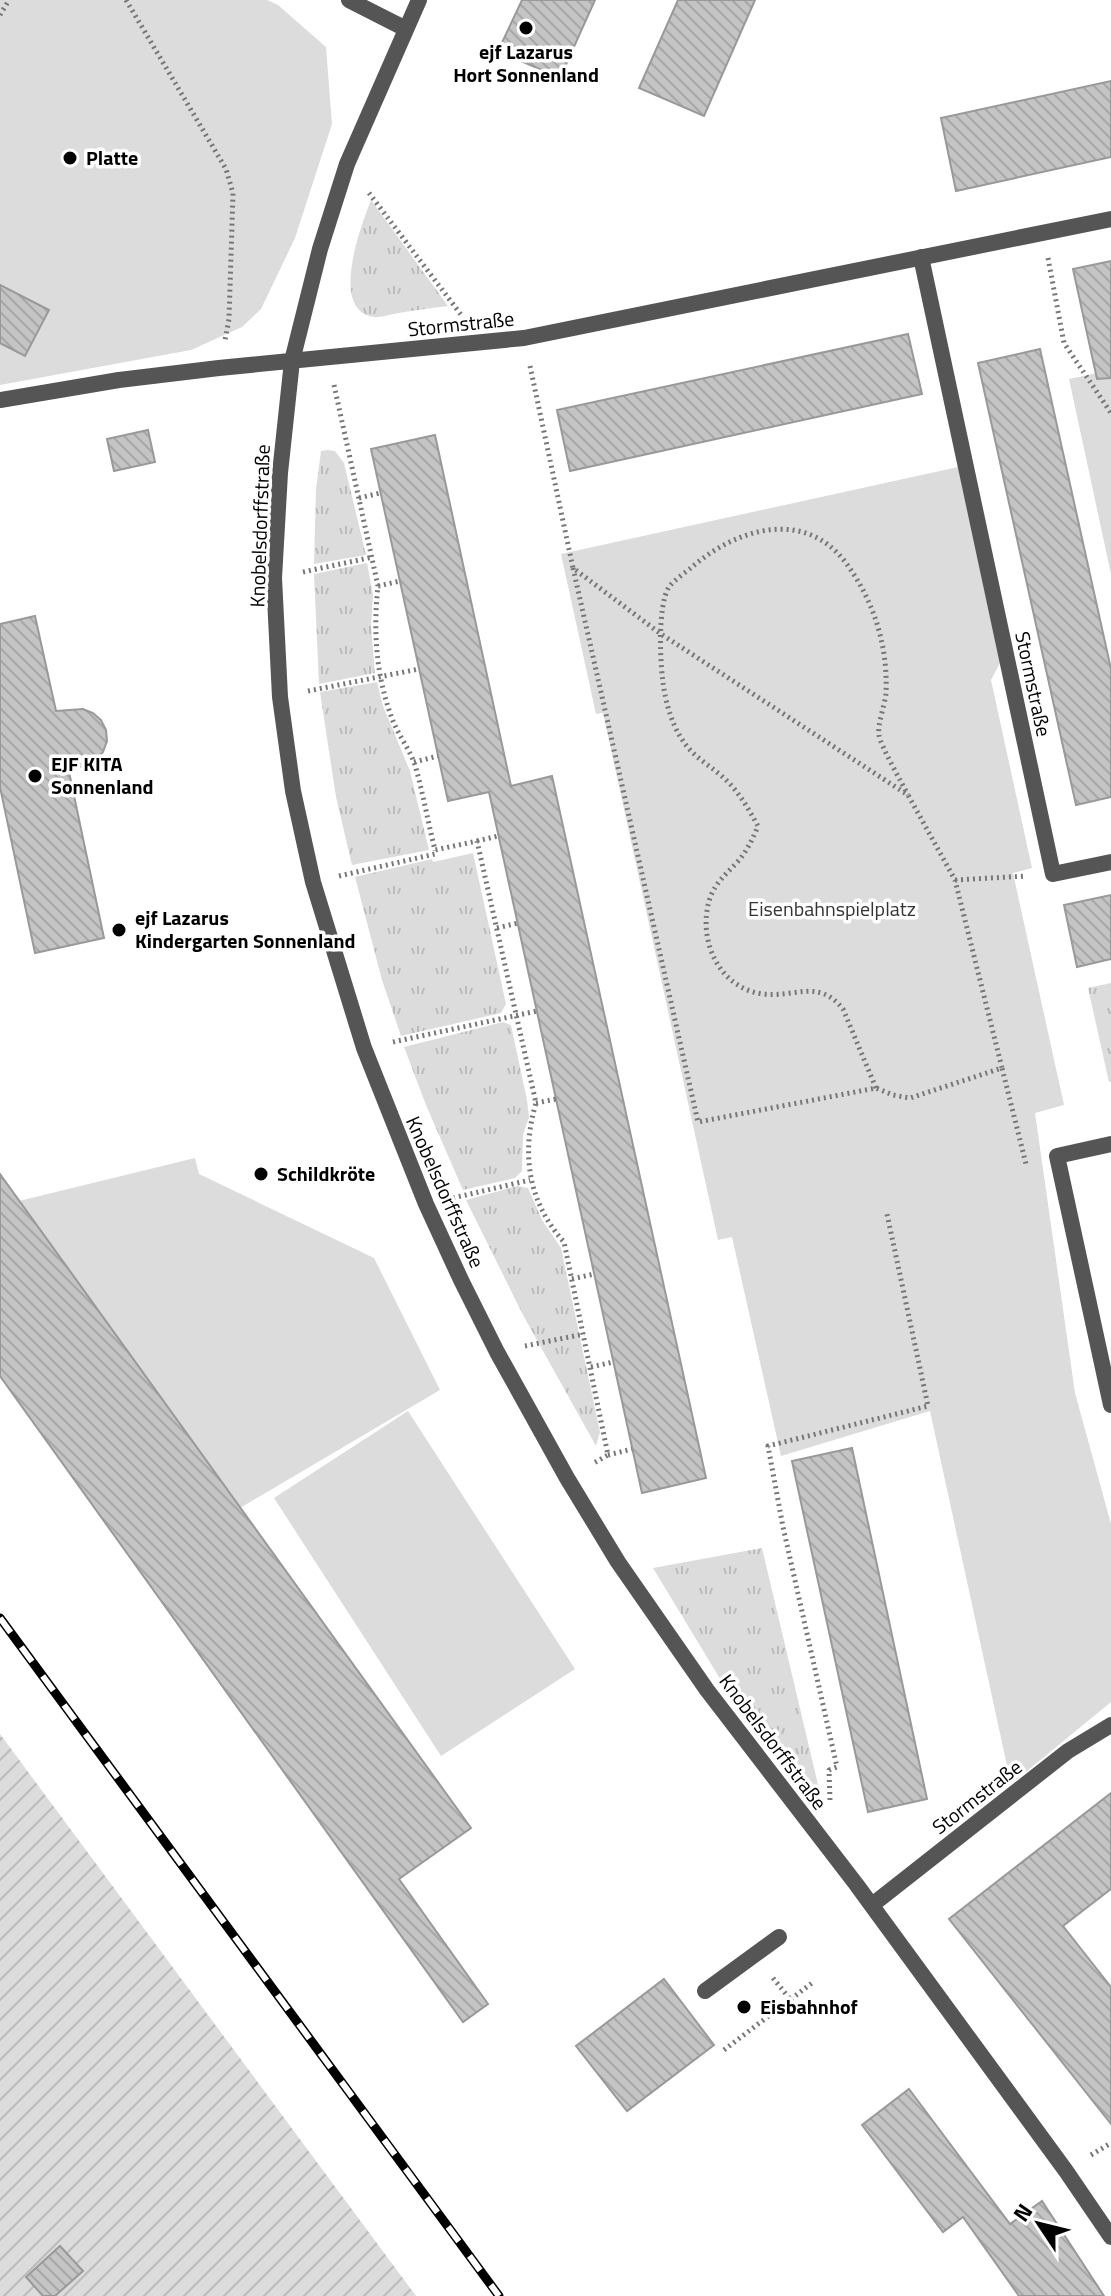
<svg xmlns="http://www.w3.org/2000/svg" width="1111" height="2296" viewBox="0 0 1111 2296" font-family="'Titillium Web',sans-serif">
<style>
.grass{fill:url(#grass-tufts)}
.park{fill:#dcdcdc}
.garden{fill:url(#garden-furrows)}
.building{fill:url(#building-back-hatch);stroke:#999;stroke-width:2}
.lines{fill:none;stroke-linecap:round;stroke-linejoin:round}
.path{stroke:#777;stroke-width:5;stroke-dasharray:2 4;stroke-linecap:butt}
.lane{stroke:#555;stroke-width:16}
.street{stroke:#555;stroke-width:16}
.rail-casing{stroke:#000;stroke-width:9}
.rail{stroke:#fff;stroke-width:6;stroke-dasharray:18;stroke-linecap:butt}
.poi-dot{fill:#000;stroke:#fff;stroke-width:3}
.labels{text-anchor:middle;stroke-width:7;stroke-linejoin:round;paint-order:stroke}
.poi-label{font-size:20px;font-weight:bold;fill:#000;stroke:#fff;text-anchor:start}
.street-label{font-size:20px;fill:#000;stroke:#fff}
.park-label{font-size:20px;fill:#333;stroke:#fff}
</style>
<defs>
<pattern id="grass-tufts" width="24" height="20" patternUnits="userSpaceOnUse" patternTransform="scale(2)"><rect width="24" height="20" fill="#dcdcdc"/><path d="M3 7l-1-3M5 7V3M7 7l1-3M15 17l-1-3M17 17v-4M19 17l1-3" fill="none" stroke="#bbb"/></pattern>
<pattern id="garden-furrows" width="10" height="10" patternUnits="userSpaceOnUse" patternTransform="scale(2)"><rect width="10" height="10" fill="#dcdcdc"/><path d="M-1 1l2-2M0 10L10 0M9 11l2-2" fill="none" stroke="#bbb"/></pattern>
<pattern id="building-back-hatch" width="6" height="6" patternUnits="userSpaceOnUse" patternTransform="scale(2)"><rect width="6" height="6" fill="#c4c4c4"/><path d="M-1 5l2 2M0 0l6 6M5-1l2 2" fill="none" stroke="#a7a7a7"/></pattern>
</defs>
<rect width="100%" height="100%" fill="#fff"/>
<path class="grass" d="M 371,200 L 448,306 C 429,308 411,311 393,314 C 388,315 379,318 374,317 C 328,310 362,224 371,200 Z
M 328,450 L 335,451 L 344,463 L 366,555 L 314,564 L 316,489 L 321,451 Z
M 367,563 L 373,595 L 371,626 L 375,673 L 319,684 L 314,574 Z
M 377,682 L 383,706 L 410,771 L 429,850 L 352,865 L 336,797 L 320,692 Z
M 473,853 L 506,1004 L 501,1013 L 401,1036 L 382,980 L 355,877 L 432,859 L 433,862 Z
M 1111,983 L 1111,1081 L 1109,1082 L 1088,988 Z
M 503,1022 L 511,1025 L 527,1100 L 529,1117 L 523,1135 L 522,1171 L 515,1178 L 463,1190 L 426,1105 L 404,1047 Z
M 517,1186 L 528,1188 L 542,1220 L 561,1248 L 600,1432 L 596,1446 L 523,1315 L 466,1200 Z
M 762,1548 L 820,1793 L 793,1776 L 722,1682 L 653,1568 Z"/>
<path class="park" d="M 0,0 L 267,0 L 278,5 L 326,47 L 332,124 L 295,238 L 261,309 L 242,327 L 191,350 L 0,385 Z
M 1111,370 L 1111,574 L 1069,379 Z
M 958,467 L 1000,663 L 991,680 L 1032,868 L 1013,873 L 1064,1105 L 1035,1113 L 1075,1393 L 1111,1524 L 1111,1702 L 1011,1784 L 930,1411 L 781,1456 L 732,1237 L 718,1240 L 603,713 L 596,714 L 561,554 Z
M 195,1158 L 199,1174 L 374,1258 L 440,1390 L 240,1508 L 19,1201 Z
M 408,1411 L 575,1669 L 441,1756 L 274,1498 Z"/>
<path class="garden" d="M 0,1734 L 416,2296 L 0,2296 Z"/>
<path class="building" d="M 522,0 L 595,0 L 560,78 L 498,51 Z
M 678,0 L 755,0 L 704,116 L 639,88 Z
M 1111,81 L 1111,157 L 956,191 L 941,118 Z
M 1111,261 L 1111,378 L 1097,379 L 1073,269 Z
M 0,285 L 49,310 L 25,356 L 0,343 Z
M 908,334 L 922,394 L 570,471 L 557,410 Z
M 1040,349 L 1111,669 L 1111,797 L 1076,805 L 978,363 Z
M 148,430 L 155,462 L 114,471 L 107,439 Z
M 435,435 L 511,786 L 552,776 L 706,1478 L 642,1493 L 489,792 L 448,801 L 371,449 Z
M 35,616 L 56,711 L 83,709 L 93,713 L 101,720 L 106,730 L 107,741 L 103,752 L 95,760 L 69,772 L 104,938 L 35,953 L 0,787 L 0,624 Z
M 1111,895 L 1111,959 L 1077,967 L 1064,905 Z
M 0,1174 L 471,1828 L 399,1879 L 488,2004 L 463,2022 L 0,1376 Z
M 852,1448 L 927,1799 L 868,1812 L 792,1461 Z
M 1111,1793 L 1111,1889 L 1063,1926 L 1111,1987 L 1111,2124 L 949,1919 Z
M 664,1979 L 714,2045 L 627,2111 L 576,2046 Z
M 909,2089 L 1010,2224 L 1042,2201 L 1104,2296 L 1019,2296 L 963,2217 L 943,2232 L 862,2125 Z
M 60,2246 L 83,2271 L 55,2296 L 43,2296 L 26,2277 Z"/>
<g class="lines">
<path class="path" d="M 126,0 L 226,169 L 233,193 L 229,319 L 225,340
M 0,15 L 9,0
M 369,193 L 462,316
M 1048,258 L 1064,343 L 1111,413
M 530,366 L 573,568 L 661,634 L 908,795 L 955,880 L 1002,1068
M 334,385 L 378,586 C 373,632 376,677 393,721 C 399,736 410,750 415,765 C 423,793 428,822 435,850 L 477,841 L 536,1103 C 521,1154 528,1202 564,1242 L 608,1455 L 592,1464
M 359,498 L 380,493
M 573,568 L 698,1122 L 876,1088 L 893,1095 L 910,1098 L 1002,1068 L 1026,1164 L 1028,1163
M 303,572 L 373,557
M 378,586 L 400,581
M 308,691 L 419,669
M 414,762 L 438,756
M 477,841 L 498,836
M 339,876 L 435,854 L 435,850
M 955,880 L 1026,876
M 497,928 L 518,923
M 393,1042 L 537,1011
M 876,1088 L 843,1009 C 818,978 795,998 763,994 C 717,988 697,937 710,898 C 716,881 729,872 740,859 C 748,849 753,838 758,826 C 747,806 736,787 718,773 C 707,764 694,756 686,745 C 674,730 667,708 664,689 C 660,667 657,606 669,587 C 674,580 685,573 692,567 C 737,528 805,508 846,563 C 874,601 888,646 886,693 C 885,705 877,725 879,735 C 880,745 902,783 908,795
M 536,1103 L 556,1099
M 453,1198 L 530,1180
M 572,1279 L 594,1274
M 525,1346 L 584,1334
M 591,1367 L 613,1362
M 608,1455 L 632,1449
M 830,1800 L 829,1770 L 837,1767 L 783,1527 L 768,1446 L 928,1406 L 887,1214
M 773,1978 L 790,1999
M 724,2050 L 812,1983
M 1091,2155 L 1111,2143"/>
<path class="lane" d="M 705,1991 L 779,1937"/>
<path class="street" d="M 349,0 L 406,29
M 419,0 L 347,164 L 320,249 L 292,361 L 280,473 L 274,578 L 280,697 L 293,791 L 313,882 L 364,1048 L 426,1204 L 461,1280 L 497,1352 L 567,1478 L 618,1562 L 707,1690 L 856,1884 L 1066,2171 L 1111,2237
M 921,257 L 1053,874 L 1111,862
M 0,400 L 119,380 L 219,368 L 524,338 L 1111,219
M 1111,1144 L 1057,1156 L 1111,1405
M 872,1905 L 1068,1751 L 1111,1725"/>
<defs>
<path id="rail" d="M 0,1618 L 499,2296"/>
</defs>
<use href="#rail" class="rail-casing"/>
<use href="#rail" class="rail"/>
</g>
<g class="poi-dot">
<circle cx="526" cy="28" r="8"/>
<circle cx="70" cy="158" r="8"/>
<circle cx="35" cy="776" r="8"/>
<circle cx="119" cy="930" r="8"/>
<circle cx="261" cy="1174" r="8"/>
<circle cx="744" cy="2007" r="8"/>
</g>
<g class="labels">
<g class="poi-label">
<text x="526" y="59" text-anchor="middle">ejf Lazarus<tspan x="526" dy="23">Hort Sonnenland</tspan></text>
<text x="86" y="165">Platte</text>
<text x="51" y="771">EJF KITA<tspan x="51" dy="23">Sonnenland</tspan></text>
<text x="135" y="925">ejf Lazarus<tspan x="135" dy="23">Kindergarten Sonnenland</tspan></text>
<text x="277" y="1181">Schildkröte</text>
<text x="760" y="2014">Eisbahnhof</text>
</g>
<g class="street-label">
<text transform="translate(461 324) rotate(-6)" y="7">Stormstraße</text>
<text transform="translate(260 526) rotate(-88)" y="7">Knobelsdorffstraße</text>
<text transform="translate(1033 684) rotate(78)" y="7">Stormstraße</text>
<text transform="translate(445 1192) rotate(66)" y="7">Knobelsdorffstraße</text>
<text transform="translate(773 1742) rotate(53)" y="7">Knobelsdorffstraße</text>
<text transform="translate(977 1797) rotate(-38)" y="7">Stormstraße</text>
</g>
<g class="park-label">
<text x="832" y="916">Eisenbahnspielplatz</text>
</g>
</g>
<g transform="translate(1039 2224) rotate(305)" stroke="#ffffff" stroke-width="6" paint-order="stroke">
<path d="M0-6L14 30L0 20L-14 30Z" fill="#000000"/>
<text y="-12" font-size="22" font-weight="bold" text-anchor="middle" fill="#000000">N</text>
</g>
</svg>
